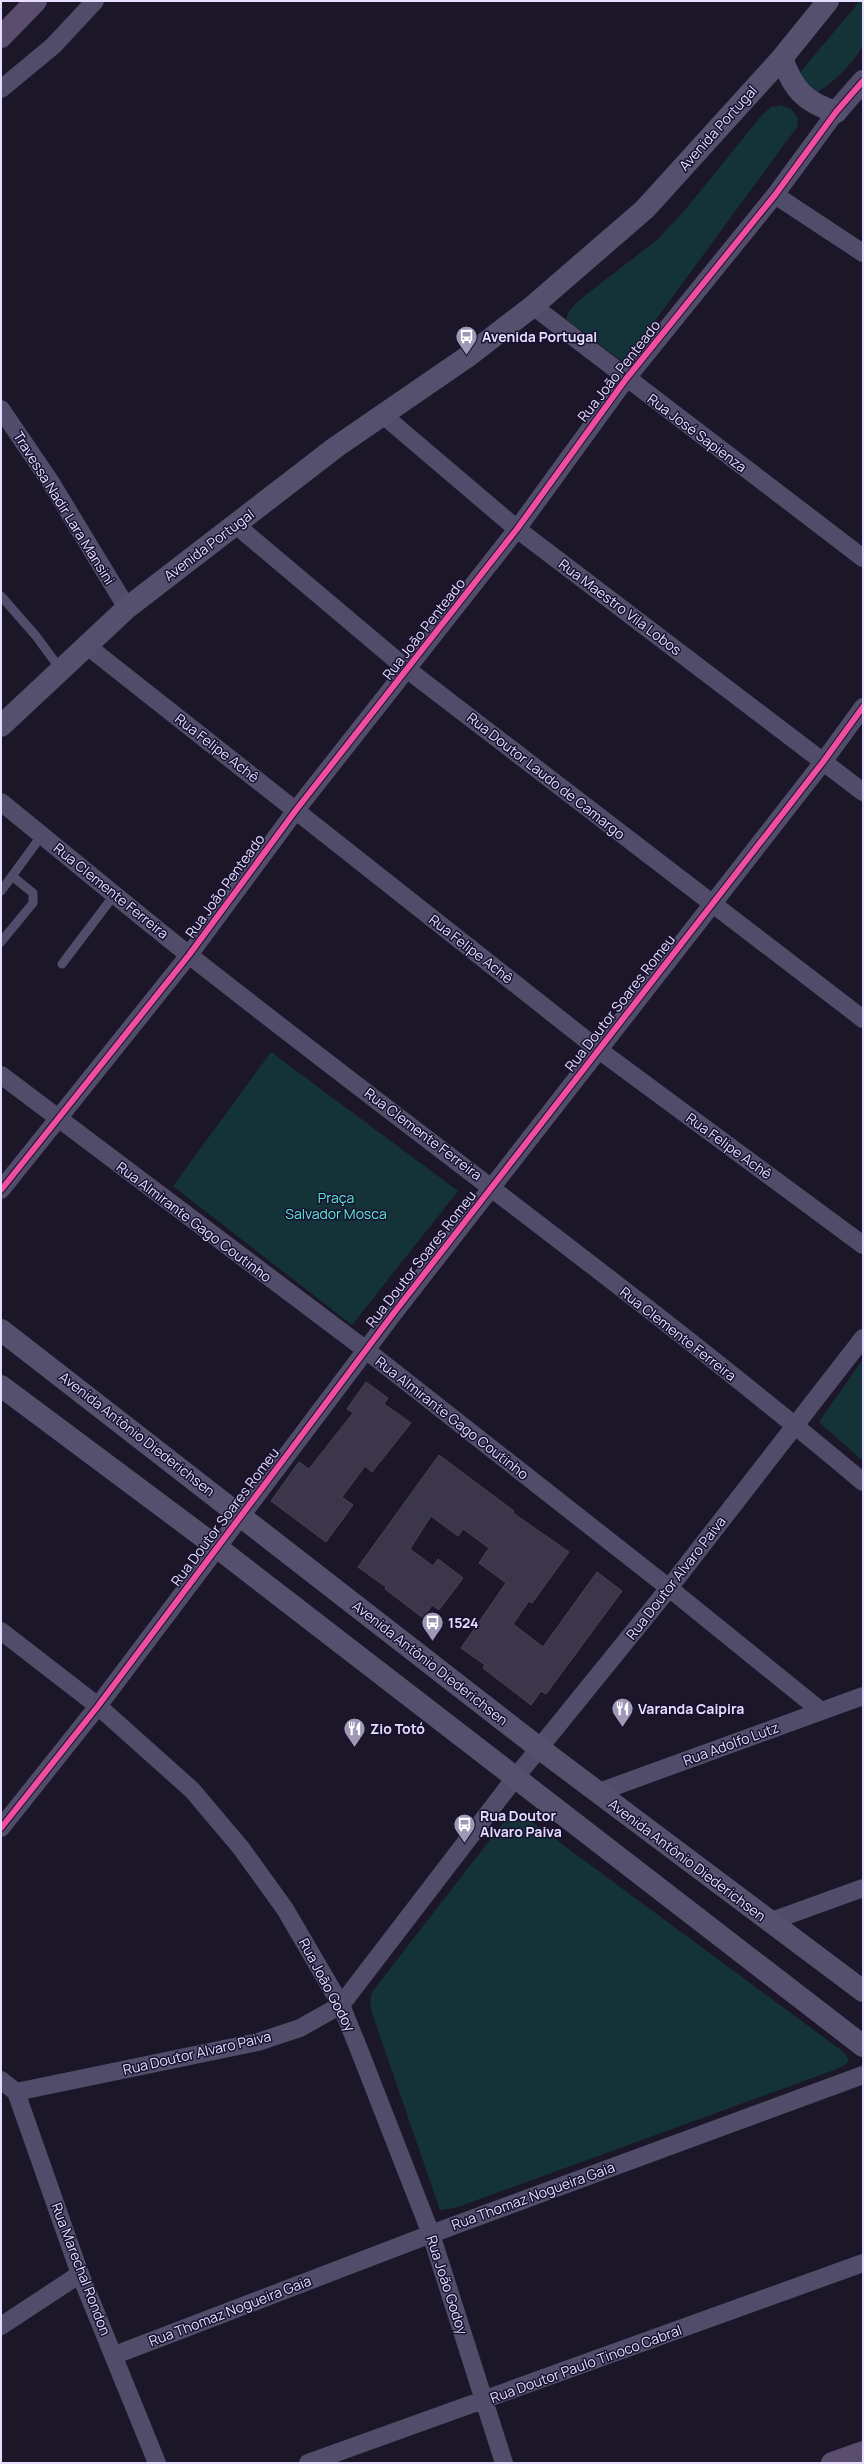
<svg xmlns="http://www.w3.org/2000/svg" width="864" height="2464" viewBox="0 0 864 2464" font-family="Manrope,sans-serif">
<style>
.green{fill:#133338}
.building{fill:#3b3649;stroke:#49425b}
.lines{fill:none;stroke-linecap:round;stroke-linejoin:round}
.service{stroke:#504c69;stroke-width:9}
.minor{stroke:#504c69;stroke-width:18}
.tertiary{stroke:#504c69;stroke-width:22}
.secondary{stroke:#55506e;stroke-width:22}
.primary{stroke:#5b4d6d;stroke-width:22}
.cycleway-casing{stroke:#18102f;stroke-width:8}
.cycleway{stroke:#ef4d9e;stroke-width:6}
.labels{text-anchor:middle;stroke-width:3;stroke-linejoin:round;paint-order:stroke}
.street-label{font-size:14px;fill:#e5deff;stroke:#18102f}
.poi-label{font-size:14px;font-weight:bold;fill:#e5deff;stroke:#18102f;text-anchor:start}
.park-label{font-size:14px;fill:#5debd7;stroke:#18102f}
</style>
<rect width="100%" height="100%" fill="#1c1728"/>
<path class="green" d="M 860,1 L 863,1 C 863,14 864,32 863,44 C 859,58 829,87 817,92 L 801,81 L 801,71 Z
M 781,105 L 791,109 L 798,118 L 797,127 L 624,363 L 566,319 L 569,311 L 578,301 L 658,239 L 685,210 L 762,115 L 771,107 Z
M 271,1052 L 458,1191 L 352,1325 L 173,1186 Z
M 863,1359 L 863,1461 L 819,1422 Z
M 520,1813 L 845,2053 L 849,2062 L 837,2069 L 455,2208 L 440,2210 L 372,2013 L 370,2002 L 372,1992 L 510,1814 Z"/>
<path class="building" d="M 366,1382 L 388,1398 L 384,1404 L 411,1423 L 372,1472 L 365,1466 L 342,1497 L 353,1505 L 326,1542 L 271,1501 L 299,1462 L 309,1469 L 353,1413 L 347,1409 Z
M 439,1455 L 514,1511 L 513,1513 L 569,1552 L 532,1603 L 529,1601 L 513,1624 L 543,1647 L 597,1572 L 622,1591 L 546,1694 L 541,1691 L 531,1705 L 483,1668 L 485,1665 L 461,1648 L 506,1583 L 479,1563 L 489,1548 L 463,1529 L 458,1536 L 431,1516 L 410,1549 L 433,1566 L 438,1559 L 463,1578 L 439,1610 L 432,1605 L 423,1618 L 385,1589 L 386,1587 L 358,1567 Z"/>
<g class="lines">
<path class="service" d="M 1,596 L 36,636 L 61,670
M 1,891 L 42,835
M 1,942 L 33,903 L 33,893 L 12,876
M 62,964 L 115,894"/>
<path class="minor" d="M 1,89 L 53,46 L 95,1
M 775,195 L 863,253
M 533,306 L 863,558
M 1,409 L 50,481 L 127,608
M 383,415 L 517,529 L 863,792
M 236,525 L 408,670 L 863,1019
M 86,645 L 599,1050 L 863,1245
M 1,802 C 64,853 126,905 189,955 C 413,1132 645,1299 863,1482
M 1,1075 L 366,1350 L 669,1588 L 821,1711
M 1,1190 L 189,955 L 296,810 L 517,529 L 626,379 L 775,195 L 836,112
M 1,1631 L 98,1706 L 192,1790 L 241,1848 L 285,1909 L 341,2005 L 358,2047 L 431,2234 L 504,2463
M 599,1792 L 863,1696
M 1,1828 L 98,1706 L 393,1314 L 823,762 L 863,707
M 769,1922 L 863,1888
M 1,2080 L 16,2092 L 80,2274 L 157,2463
M 16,2092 L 258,2042 L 300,2028 L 341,2005 L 515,1778 L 669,1588 L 863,1338
M 1,2326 L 80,2274
M 115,2355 L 431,2234 L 863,2075
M 308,2463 L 863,2263"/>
<path class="tertiary" d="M 836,112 L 863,81"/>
<path class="secondary" d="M 782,58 C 793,89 804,102 836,112
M 1,726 L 127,608 L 336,447 L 467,357 L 533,306 L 645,209 L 782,58 L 828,1
M 1,1330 L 539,1748 L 863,1991
M 1,1386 L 218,1548 L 863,2046"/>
<path class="primary" d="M 1,37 L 36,1
M 832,2463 L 863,2452"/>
<defs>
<path id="cycleway" d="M 1,1190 L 189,955 L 296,810 L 517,529 L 626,379 L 775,195 L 836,112 L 863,81
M 1,1828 L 98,1706 L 393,1314 L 823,762 L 863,707"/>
</defs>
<use href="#cycleway" class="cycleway-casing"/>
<use href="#cycleway" class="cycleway"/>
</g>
<defs>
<symbol id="bus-pin" viewBox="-11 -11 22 30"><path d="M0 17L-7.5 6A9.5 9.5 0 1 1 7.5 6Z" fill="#9f98b4" stroke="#18102f"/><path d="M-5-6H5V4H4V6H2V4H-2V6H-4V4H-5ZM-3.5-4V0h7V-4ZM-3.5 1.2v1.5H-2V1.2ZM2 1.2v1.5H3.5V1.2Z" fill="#fff"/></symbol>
<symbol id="restaurant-pin" viewBox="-11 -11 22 30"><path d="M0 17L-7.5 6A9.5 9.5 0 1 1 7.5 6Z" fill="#9f98b4" stroke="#18102f"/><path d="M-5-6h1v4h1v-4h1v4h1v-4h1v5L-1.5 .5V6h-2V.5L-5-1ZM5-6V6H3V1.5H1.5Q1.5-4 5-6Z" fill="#fff"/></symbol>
</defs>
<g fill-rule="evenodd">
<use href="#bus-pin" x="454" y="324" width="25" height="34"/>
<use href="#bus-pin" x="420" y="1610" width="25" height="34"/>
<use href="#restaurant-pin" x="610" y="1696" width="25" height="34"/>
<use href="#restaurant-pin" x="342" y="1716" width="25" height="34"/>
<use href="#bus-pin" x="452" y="1812" width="25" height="34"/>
</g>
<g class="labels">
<g class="street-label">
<text transform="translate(718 128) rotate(-48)" y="5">Avenida Portugal</text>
<text transform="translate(619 371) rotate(-52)" y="5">Rua João Penteado</text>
<text transform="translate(697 433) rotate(37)" y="5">Rua José Sapienza</text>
<text transform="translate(64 508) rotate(58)" y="5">Travessa Nadir Lara Mansini</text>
<text transform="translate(209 545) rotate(-37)" y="5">Avenida Portugal</text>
<text transform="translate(620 607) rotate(37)" y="5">Rua Maestro Vila Lobos</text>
<text transform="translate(424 629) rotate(-52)" y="5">Rua João Penteado</text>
<text transform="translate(217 748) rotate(38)" y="5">Rua Felipe Achê</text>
<text transform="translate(546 776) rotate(38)" y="5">Rua Doutor Laudo de Camargo</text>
<text transform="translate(225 886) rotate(-54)" y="5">Rua João Penteado</text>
<text transform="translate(111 891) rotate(39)" y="5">Rua Clemente Ferreira</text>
<text transform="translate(471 949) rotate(38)" y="5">Rua Felipe Achê</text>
<text transform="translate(620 1003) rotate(-52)" y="5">Rua Doutor Soares Romeu</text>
<text transform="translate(423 1134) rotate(37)" y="5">Rua Clemente Ferreira</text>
<text transform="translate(729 1146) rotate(36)" y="5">Rua Felipe Achê</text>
<text transform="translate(194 1222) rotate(37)" y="5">Rua Almirante Gago Coutinho</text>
<text transform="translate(421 1259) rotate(-52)" y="5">Rua Doutor Soares Romeu</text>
<text transform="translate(678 1334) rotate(38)" y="5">Rua Clemente Ferreira</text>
<text transform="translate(452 1418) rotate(38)" y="5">Rua Almirante Gago Coutinho</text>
<text transform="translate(137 1434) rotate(38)" y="5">Avenida Antônio Diederichsen</text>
<text transform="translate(225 1517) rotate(-53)" y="5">Rua Doutor Soares Romeu</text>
<text transform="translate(676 1578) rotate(-52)" y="5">Rua Doutor Alvaro Paiva</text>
<text transform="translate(430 1663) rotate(38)" y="5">Avenida Antônio Diederichsen</text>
<text transform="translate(731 1744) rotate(-20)" y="5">Rua Adolfo Lutz</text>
<text transform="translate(687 1860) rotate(37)" y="5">Avenida Antônio Diederichsen</text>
<text transform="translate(327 1985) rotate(62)" y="5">Rua João Godoy</text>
<text transform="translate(197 2053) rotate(-13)" y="5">Rua Doutor Alvaro Paiva</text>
<text transform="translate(533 2196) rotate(-20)" y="5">Rua Thomaz Nogueira Gaia</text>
<text transform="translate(81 2269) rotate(69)" y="5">Rua Marechal Rondon</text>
<text transform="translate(447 2285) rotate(72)" y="5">Rua João Godoy</text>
<text transform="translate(230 2311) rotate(-21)" y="5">Rua Thomaz Nogueira Gaia</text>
<text transform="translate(586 2364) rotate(-20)" y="5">Rua Doutor Paulo Tinoco Cabral</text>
</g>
<g class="poi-label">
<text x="482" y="342">Avenida Portugal</text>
<text x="448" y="1628">1524</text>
<text x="638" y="1714">Varanda Caipira</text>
<text x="370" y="1734">Zio Totó</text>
<text x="480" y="1821">Rua Doutor<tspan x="480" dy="16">Alvaro Paiva</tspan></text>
</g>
<g class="park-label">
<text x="336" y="1203">Praça<tspan x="336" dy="16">Salvador Mosca</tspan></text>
</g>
</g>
<rect width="864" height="2464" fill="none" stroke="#e5deff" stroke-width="4"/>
</svg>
